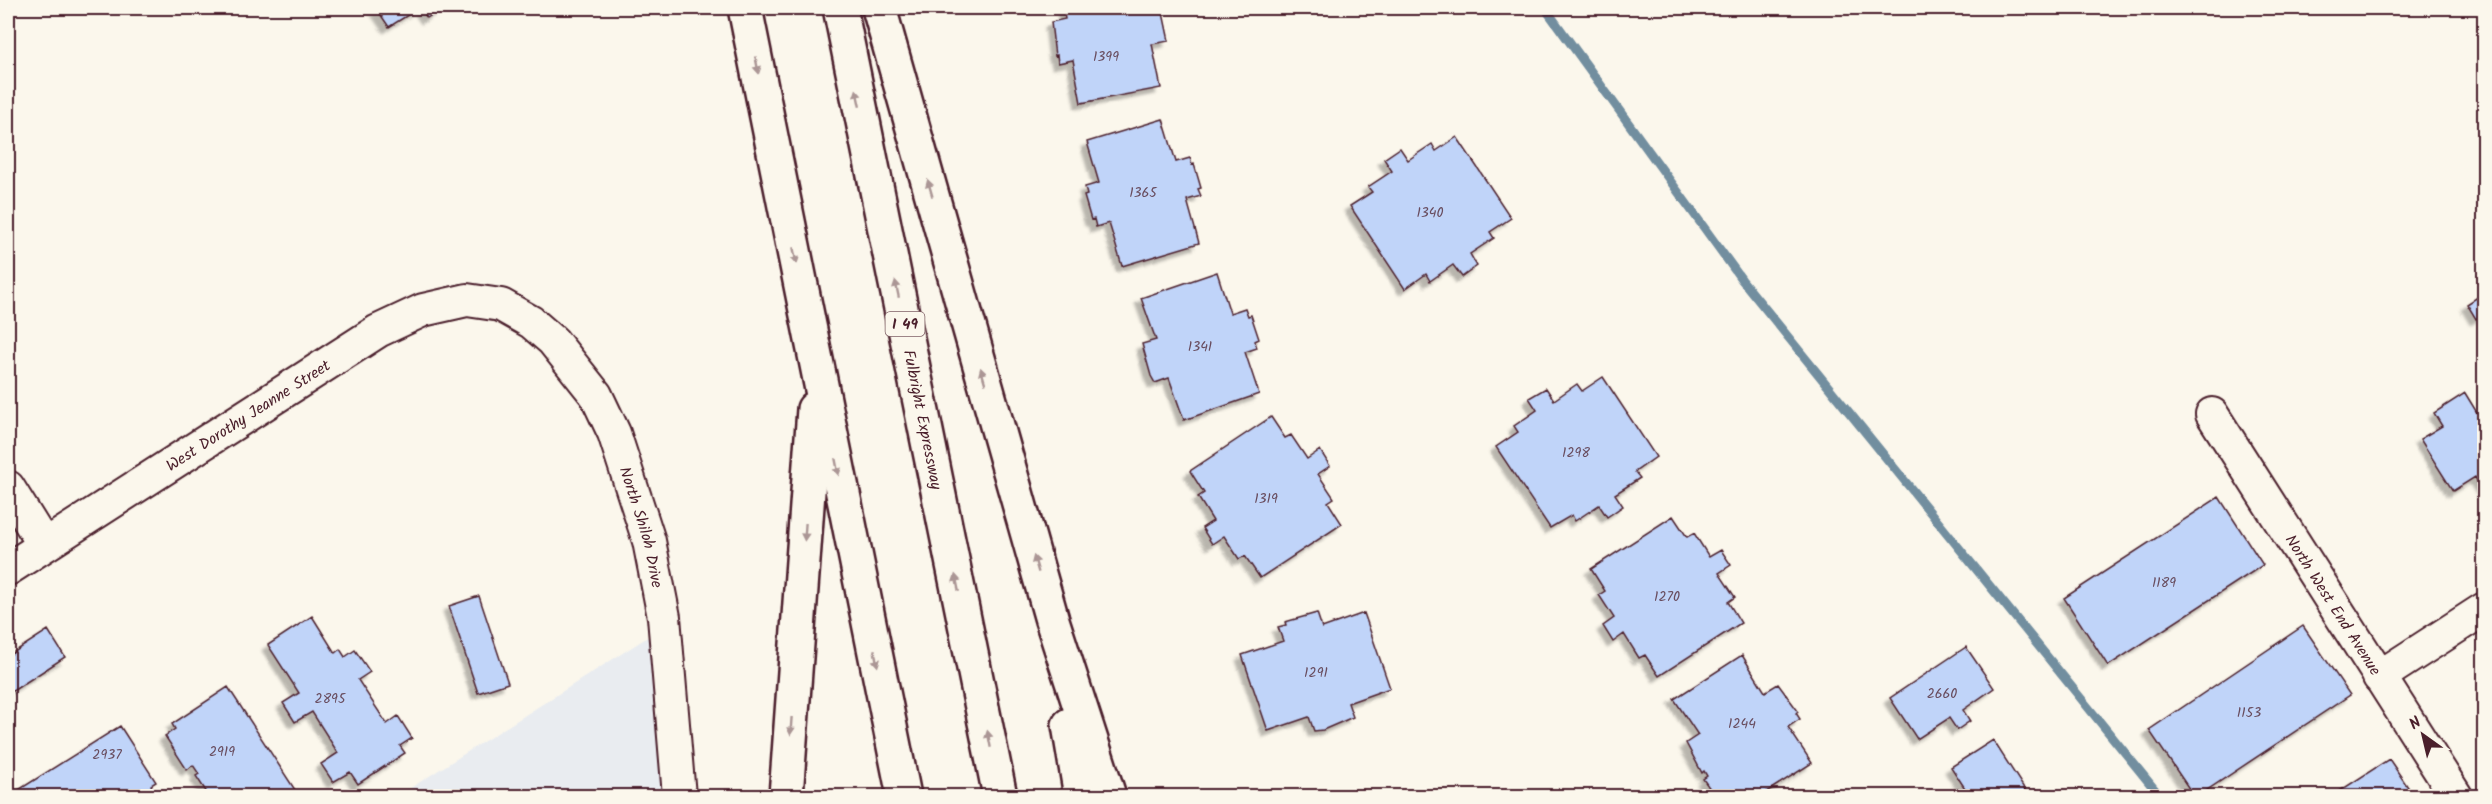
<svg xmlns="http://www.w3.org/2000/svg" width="2492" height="804" viewBox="0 0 2492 804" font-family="Kalam,sans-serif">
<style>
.built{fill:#e9ecf0}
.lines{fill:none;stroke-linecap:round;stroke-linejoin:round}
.stream{stroke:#728e9f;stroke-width:9}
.building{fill:#c0d4f9;stroke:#4a1f2b;stroke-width:1.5;filter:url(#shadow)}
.minor-casing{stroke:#4a1f2b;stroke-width:36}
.highway-casing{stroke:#4a1f2b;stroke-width:38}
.minor{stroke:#fbf7ec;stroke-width:32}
.highway{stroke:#fbf7ec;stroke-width:33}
.oneway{fill:#ab9695}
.labels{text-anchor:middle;stroke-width:4.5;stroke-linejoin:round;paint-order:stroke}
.number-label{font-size:14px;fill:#684c5e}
.shield{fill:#fbf7ec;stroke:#7f6065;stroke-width:1.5}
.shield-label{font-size:15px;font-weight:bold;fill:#4a1f2b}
.street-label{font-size:16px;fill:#4a1f2b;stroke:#fbf7ec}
</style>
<defs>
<filter id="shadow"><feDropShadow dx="-5.5" dy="5.5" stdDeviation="1.5" flood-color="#0004"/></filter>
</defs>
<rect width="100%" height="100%" fill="#fbf7ec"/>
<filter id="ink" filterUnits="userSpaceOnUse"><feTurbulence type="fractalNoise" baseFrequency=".0167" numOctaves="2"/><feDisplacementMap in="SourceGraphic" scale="12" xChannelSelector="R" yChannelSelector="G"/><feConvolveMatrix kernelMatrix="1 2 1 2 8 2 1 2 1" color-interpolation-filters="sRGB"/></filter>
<g filter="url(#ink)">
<path class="built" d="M 665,626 L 679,796 L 398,796 Z"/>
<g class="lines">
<path class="stream" d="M 1545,8 L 1742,280 L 2160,796"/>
</g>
<path class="building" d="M 376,8 L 419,8 L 389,27 Z
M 420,8 L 442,8 L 427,18 Z
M 1063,8 L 1162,8 L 1169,41 L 1152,44 L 1161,88 L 1081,103 L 1073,60 L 1058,63 L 1057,55 L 1055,56 L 1051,22 L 1065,19 Z
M 1163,119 L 1176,162 L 1190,158 L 1192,165 L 1194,164 L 1201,188 L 1198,189 L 1201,196 L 1187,200 L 1199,243 L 1122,266 L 1109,223 L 1096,227 L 1094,219 L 1091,220 L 1084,196 L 1087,195 L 1085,187 L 1099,183 L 1087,142 Z
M 1457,137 L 1511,218 L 1490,232 L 1494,238 L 1470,254 L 1477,266 L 1462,277 L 1453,265 L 1430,281 L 1426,274 L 1405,289 L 1350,206 L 1372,192 L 1368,187 L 1392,171 L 1384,159 L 1400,148 L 1408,160 L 1432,144 L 1436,151 Z
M 1217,272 L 1230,313 L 1245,308 L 1248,316 L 1251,315 L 1259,339 L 1255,341 L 1257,348 L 1245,352 L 1259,394 L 1184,420 L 1169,378 L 1155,383 L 1151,376 L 1142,344 L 1156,340 L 1141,298 Z
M 2484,293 L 2484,314 L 2476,319 L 2467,304 Z
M 1603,377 L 1656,457 L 1635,472 L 1640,478 L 1615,494 L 1623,506 L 1607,517 L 1599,505 L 1575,521 L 1572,515 L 1550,528 L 1496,447 L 1518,432 L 1514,426 L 1537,410 L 1529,398 L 1546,388 L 1554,400 L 1577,384 L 1582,391 Z
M 2465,393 L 2484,424 L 2483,490 L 2475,477 L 2453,491 L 2420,439 L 2442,426 L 2434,413 Z
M 1271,417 L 1285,438 L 1291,435 L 1307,459 L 1320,450 L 1330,466 L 1318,474 L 1334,498 L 1328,502 L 1342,524 L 1260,578 L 1245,556 L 1239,559 L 1224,536 L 1212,544 L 1202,528 L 1213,521 L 1198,497 L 1204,493 L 1190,471 Z
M 2219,497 L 2263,565 L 2108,666 L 2064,598 Z
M 1673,516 L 1687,537 L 1694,533 L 1709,557 L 1721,550 L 1731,565 L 1719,573 L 1735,597 L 1728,602 L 1741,623 L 1659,676 L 1645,655 L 1639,658 L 1624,634 L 1613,642 L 1603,626 L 1614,618 L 1599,595 L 1605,591 L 1591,569 Z
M 479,596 L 508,683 L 478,693 L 449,606 Z
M 1317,613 L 1322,628 L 1364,613 L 1390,688 L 1348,703 L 1353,717 L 1323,730 L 1314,731 L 1309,717 L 1268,731 L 1242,655 L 1283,641 L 1278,627 L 1286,625 L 1285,622 Z
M 312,616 L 335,653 L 340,649 L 345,657 L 355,650 L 370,672 L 358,680 L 387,724 L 398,716 L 412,738 L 400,746 L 405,753 L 358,784 L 350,772 L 333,782 L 321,764 L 338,753 L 312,712 L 295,722 L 283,703 L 299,693 L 268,645 Z
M 2303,626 L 2350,695 L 2198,796 L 2194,796 L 2149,730 Z
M 48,630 L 65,657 L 8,694 L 8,656 Z
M 1966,647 L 1994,688 L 1963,710 L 1970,721 L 1957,730 L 1949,718 L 1917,739 L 1890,698 Z
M 1742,655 L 1765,692 L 1778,684 L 1798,711 L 1796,713 L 1800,719 L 1788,727 L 1812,763 L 1760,796 L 1715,796 L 1703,779 L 1707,776 L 1704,771 L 1702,773 L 1686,743 L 1698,735 L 1674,699 Z
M 228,687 L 299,796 L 209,796 L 196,776 L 199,774 L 193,765 L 187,770 L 165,736 L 175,729 L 172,724 Z
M 120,726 L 156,782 L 151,785 L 156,796 L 9,796 Z
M 1993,740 L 2029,796 L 1970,796 L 1951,767 Z
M 2389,759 L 2414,796 L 2332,796 Z"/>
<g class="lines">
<defs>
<g id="minor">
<path id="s1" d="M 2212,414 L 2456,796"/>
<path d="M 8,487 L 44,545"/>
<path id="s2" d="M 8,569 L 378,331 L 423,310 L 467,300 L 501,305 L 531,322 L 553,341 L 596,395 L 614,433 L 649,541 L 664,617 L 679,796"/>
<path d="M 2379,677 L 2484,609"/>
</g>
<g id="highway">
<path d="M 745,8 L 904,796"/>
<path id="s3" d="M 840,8 L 1000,796"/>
<path d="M 879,8 L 1052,620 L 1109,796"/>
<path d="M 1069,725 L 1081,796"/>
<path d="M 786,796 L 814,409"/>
</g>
</defs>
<use href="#minor" class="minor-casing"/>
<use href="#highway" class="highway-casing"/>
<use href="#minor" class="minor"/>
<use href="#highway" class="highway"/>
</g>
<defs><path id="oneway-solid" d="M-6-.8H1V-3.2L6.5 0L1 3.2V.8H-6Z" transform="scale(1.5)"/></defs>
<g class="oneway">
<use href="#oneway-solid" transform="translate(757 65) rotate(79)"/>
<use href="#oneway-solid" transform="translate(858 98) rotate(-102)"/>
<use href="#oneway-solid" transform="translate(930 188) rotate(-106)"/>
<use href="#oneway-solid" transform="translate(795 256) rotate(79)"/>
<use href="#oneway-solid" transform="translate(897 289) rotate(-102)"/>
<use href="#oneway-solid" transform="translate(983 376) rotate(-106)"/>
<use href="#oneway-solid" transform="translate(837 467) rotate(79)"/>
<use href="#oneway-solid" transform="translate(805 532) rotate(94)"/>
<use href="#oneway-solid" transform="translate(1036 564) rotate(-106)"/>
<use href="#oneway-solid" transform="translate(957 583) rotate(-102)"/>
<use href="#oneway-solid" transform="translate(876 658) rotate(79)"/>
<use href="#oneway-solid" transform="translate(791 726) rotate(94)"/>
<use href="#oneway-solid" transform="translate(989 739) rotate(-101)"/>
</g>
</g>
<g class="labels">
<g class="number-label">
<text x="1106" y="61">1399</text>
<text x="1143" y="197">1365</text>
<text x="1430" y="217">1340</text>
<text x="1200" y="351">1341</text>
<text x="1576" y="457">1298</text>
<text x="1266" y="503">1319</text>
<text x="2164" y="587">1189</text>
<text x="1667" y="601">1270</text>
<text x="1316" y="677">1291</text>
<text x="1942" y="698">2660</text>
<text x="330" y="703">2895</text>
<text x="2249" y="717">1153</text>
<text x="1742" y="728">1244</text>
<text x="222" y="756">2919</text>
<text x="107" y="759">2937</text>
</g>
<rect class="shield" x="885.5" y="312" width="39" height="24" rx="4.5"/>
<g class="shield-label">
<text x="905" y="329">I 49</text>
</g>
<g class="street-label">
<text dy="6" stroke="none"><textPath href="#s2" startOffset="285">West Dorothy Jeanne Street</textPath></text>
<text dy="6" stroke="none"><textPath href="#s3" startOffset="420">Fulbright Expressway</textPath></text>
<text dy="6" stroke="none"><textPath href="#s2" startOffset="842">North Shiloh Drive</textPath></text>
<text dy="6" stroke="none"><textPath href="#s1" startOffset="226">North West End Avenue</textPath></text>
</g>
</g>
<rect width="2492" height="804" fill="none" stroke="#fbf7ec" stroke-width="30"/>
<rect x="15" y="15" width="2462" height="774" fill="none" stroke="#4a1f2b" stroke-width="2" filter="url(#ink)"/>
<g transform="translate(2423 735) rotate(326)" stroke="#fbf7ec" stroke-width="4.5" paint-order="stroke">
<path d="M0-4.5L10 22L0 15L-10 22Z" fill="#4a1f2b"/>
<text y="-9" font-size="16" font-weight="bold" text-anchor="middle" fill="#4a1f2b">N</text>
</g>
</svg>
